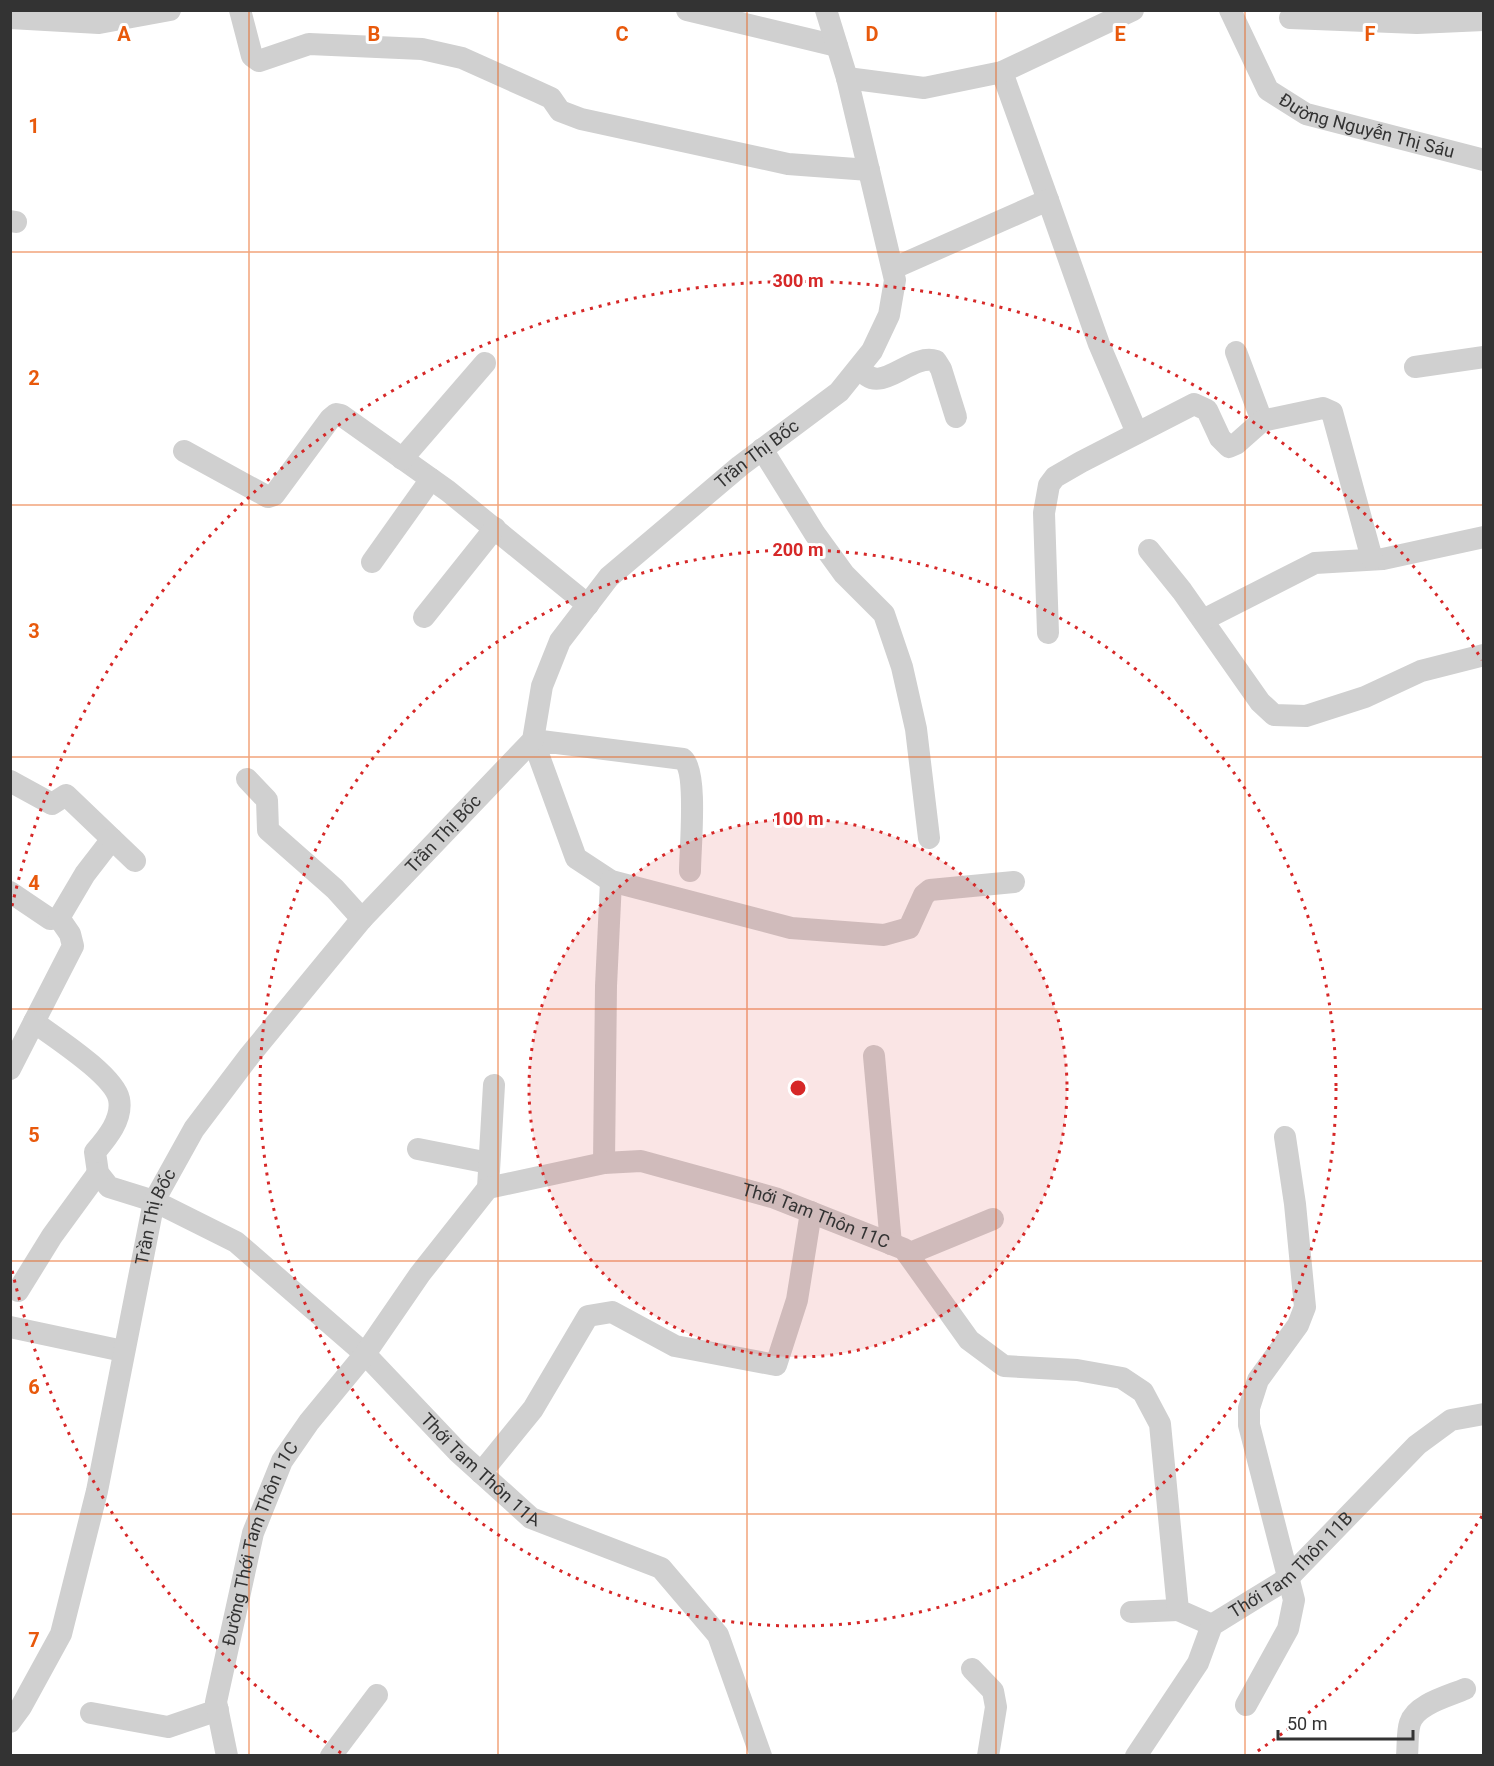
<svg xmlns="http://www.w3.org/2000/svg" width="1494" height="1766" viewBox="0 0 1494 1766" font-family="Roboto,sans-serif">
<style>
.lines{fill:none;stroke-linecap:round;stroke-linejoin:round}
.minor{stroke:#d0d0d0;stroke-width:22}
.grid{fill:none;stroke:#e8590c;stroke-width:1.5;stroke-opacity:0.55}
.ring{fill:none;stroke:#d62828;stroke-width:3;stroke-dasharray:3 6}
.labels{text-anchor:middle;stroke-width:6;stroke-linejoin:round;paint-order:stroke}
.street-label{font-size:18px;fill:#333;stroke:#fff}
.grid-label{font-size:20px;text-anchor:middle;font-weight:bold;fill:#e8590c;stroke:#fff;stroke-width:6;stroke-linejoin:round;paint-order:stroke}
.centre{fill:#d62828;stroke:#fff;stroke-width:3}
.ring-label{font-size:18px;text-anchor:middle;font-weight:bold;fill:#d62828;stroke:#fff;stroke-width:6;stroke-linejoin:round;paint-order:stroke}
</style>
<rect width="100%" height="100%" fill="#fff"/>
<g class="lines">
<g class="minor">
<path d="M 240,10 L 252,56 L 259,61 L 309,44 L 422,49 L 462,58 L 538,92 L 551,98 L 560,111 L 581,119 L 788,164 L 869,170"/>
<path d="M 687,10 L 837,46"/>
<path id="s1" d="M 1230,10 L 1268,90 L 1306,114 L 1484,160"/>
<path d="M 10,18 L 99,23 L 170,10"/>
<path d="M 1290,18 L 1417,23 L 1484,20"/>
<path d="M 1002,72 L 1048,200"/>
<path d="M 847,78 L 924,88 L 1002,72 L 1133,10"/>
<path d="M 10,221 L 16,222"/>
<path d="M 894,268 L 1048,200 L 1099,344 L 1137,433"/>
<path d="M 1236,352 L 1262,421"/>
<path d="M 860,367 C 878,400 910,352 936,361 L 941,369 L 956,417"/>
<path d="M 1415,367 L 1484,357"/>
<path d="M 762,449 L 815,534 L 844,574 L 884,614 L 902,667 L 916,729 L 929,838"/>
<path d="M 184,451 L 268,497 L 274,495 L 330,419 L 336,414 L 341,415 L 448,491 L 588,605"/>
<path d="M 402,459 L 485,363"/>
<path d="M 1149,550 L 1182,591 L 1260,702 L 1274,715 L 1306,716 L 1365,697 L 1421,671 L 1484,655"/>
<path d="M 372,562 L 431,479"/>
<path d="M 424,617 L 495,528"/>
<path d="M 1203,620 L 1315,563 L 1383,559 L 1484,537"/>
<path d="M 1048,633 L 1044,513 L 1049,485 L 1055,477 L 1081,462 L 1194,404 L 1207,410 L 1220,438 L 1229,447 L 1236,444 L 1262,421 L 1323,408 L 1332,412 L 1372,559"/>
<path d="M 247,779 L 267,800 L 268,830 L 335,889 L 362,919"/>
<path d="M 10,781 L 52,804 L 66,795 L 112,839 L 85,874 L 59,918 L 50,919 L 10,892"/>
<path d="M 112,839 L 135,861"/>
<path d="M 690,871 C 690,849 698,772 683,759 L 533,740 L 576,858 L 611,881 L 791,928 L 884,935 L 909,928 L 924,895 L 930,890 L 1014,882"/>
<path id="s2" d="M 59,918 L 70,934 L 73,946 L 34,1022 C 54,1037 114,1075 119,1099 C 123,1119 107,1138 95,1152 L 98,1173 L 109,1187 L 154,1201 L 236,1242 L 365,1354 L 457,1451 L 531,1518 L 661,1568 L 718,1635 L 761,1756"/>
<path d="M 874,1056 L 891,1244"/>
<path d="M 10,1069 L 34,1022"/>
<path d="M 418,1149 L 489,1163"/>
<path d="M 604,1163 L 606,986 L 611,881"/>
<path d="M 488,1188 L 494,1085"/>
<path d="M 908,1254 L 993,1219"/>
<path d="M 18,1291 L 52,1236 L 98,1173"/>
<path d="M 10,1327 L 123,1351"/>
<path d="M 481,1473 L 533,1409 L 588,1316 L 612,1312 L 675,1346 L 776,1365 L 797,1300 L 811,1212"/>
<path d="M 1131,1612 L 1178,1610"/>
<path d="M 972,1669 L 993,1691 L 996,1707 L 988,1756"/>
<path d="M 1246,1705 L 1288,1629 L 1294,1600 L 1249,1425 L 1249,1408 L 1258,1380 L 1298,1325 L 1305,1307 L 1295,1204 L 1285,1137"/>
<path d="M 91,1713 L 168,1727 L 218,1710"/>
<path id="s3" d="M 10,1722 L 21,1707 L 61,1634 L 97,1491 L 154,1201 L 194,1129 L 250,1055 L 361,920 L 533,740 L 542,686 L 560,641 L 609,577 L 740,466 L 839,392 L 872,351 L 889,315 L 895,280 L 847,78 L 826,10"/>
<path id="s4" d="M 227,1756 L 216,1702 L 253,1533 L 282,1461 L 309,1422 L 365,1354 L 420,1274 L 488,1188 L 604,1163 L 641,1161 L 775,1198 L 904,1249 L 969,1340 L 1004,1366 L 1077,1370 L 1122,1378 L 1143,1392 L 1160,1424 L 1178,1610 L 1212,1625"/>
<path d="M 331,1756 L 377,1695"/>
<path id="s5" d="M 1136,1756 L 1198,1663 L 1212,1625 L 1287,1579 L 1417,1445 L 1451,1420 L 1484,1414"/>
<path d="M 1407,1756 C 1408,1745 1407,1732 1410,1723 C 1416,1704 1449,1696 1465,1689"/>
</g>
</g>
<path class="grid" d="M 249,10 L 249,1756M 498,10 L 498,1756M 747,10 L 747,1756M 996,10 L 996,1756M 1245,10 L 1245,1756M 10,252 L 1484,252M 10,505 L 1484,505M 10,757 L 1484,757M 10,1009 L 1484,1009M 10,1261 L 1484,1261M 10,1514 L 1484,1514"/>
<circle cx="798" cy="1088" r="269" fill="#d62828" fill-opacity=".12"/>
<g class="ring">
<circle cx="798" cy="1088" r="269"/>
<circle cx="798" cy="1088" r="538"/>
<path d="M1482 1516A807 807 0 0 1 1255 1753M341 1753A807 807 0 0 1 12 1270M12 906A807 807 0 0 1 1482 660"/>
</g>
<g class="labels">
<g class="street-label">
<text dy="6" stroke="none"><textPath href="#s1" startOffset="195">Đường Nguyễn Thị Sáu</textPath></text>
<text dy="6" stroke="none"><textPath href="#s3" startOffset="1520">Trần Thị Bốc</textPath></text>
<text dy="6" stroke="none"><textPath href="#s3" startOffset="1014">Trần Thị Bốc</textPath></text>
<text dy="6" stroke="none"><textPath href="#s4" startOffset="987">Thới Tam Thôn 11C</textPath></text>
<text dy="6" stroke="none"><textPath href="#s3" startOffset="530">Trần Thị Bốc</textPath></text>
<text dy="6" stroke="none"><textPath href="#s2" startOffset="806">Thới Tam Thôn 11A</textPath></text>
<text dy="6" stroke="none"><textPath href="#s4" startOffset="220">Đường Thới Tam Thôn 11C</textPath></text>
<text dy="6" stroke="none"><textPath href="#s5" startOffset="252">Thới Tam Thôn 11B</textPath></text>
</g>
</g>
<g class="grid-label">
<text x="124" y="41">A</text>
<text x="374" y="41">B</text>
<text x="622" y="41">C</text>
<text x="872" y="41">D</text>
<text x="1120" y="41">E</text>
<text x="1370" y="41">F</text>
<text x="34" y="133">1</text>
<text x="34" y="385">2</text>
<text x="34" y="638">3</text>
<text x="34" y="890">4</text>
<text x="34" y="1142">5</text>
<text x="34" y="1394">6</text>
<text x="34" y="1647">7</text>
</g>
<circle cx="798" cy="1088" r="9" class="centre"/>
<g class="ring-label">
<text x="798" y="287">300 m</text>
<text x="798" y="556">200 m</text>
<text x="798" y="825">100 m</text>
</g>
<rect width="1494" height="1766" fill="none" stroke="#333333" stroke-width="24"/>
<path d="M1278 1730v9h135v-9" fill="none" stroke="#333333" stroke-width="3"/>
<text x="1287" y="1730" font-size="18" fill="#333333" stroke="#ffffff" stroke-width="4.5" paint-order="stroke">50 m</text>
</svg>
